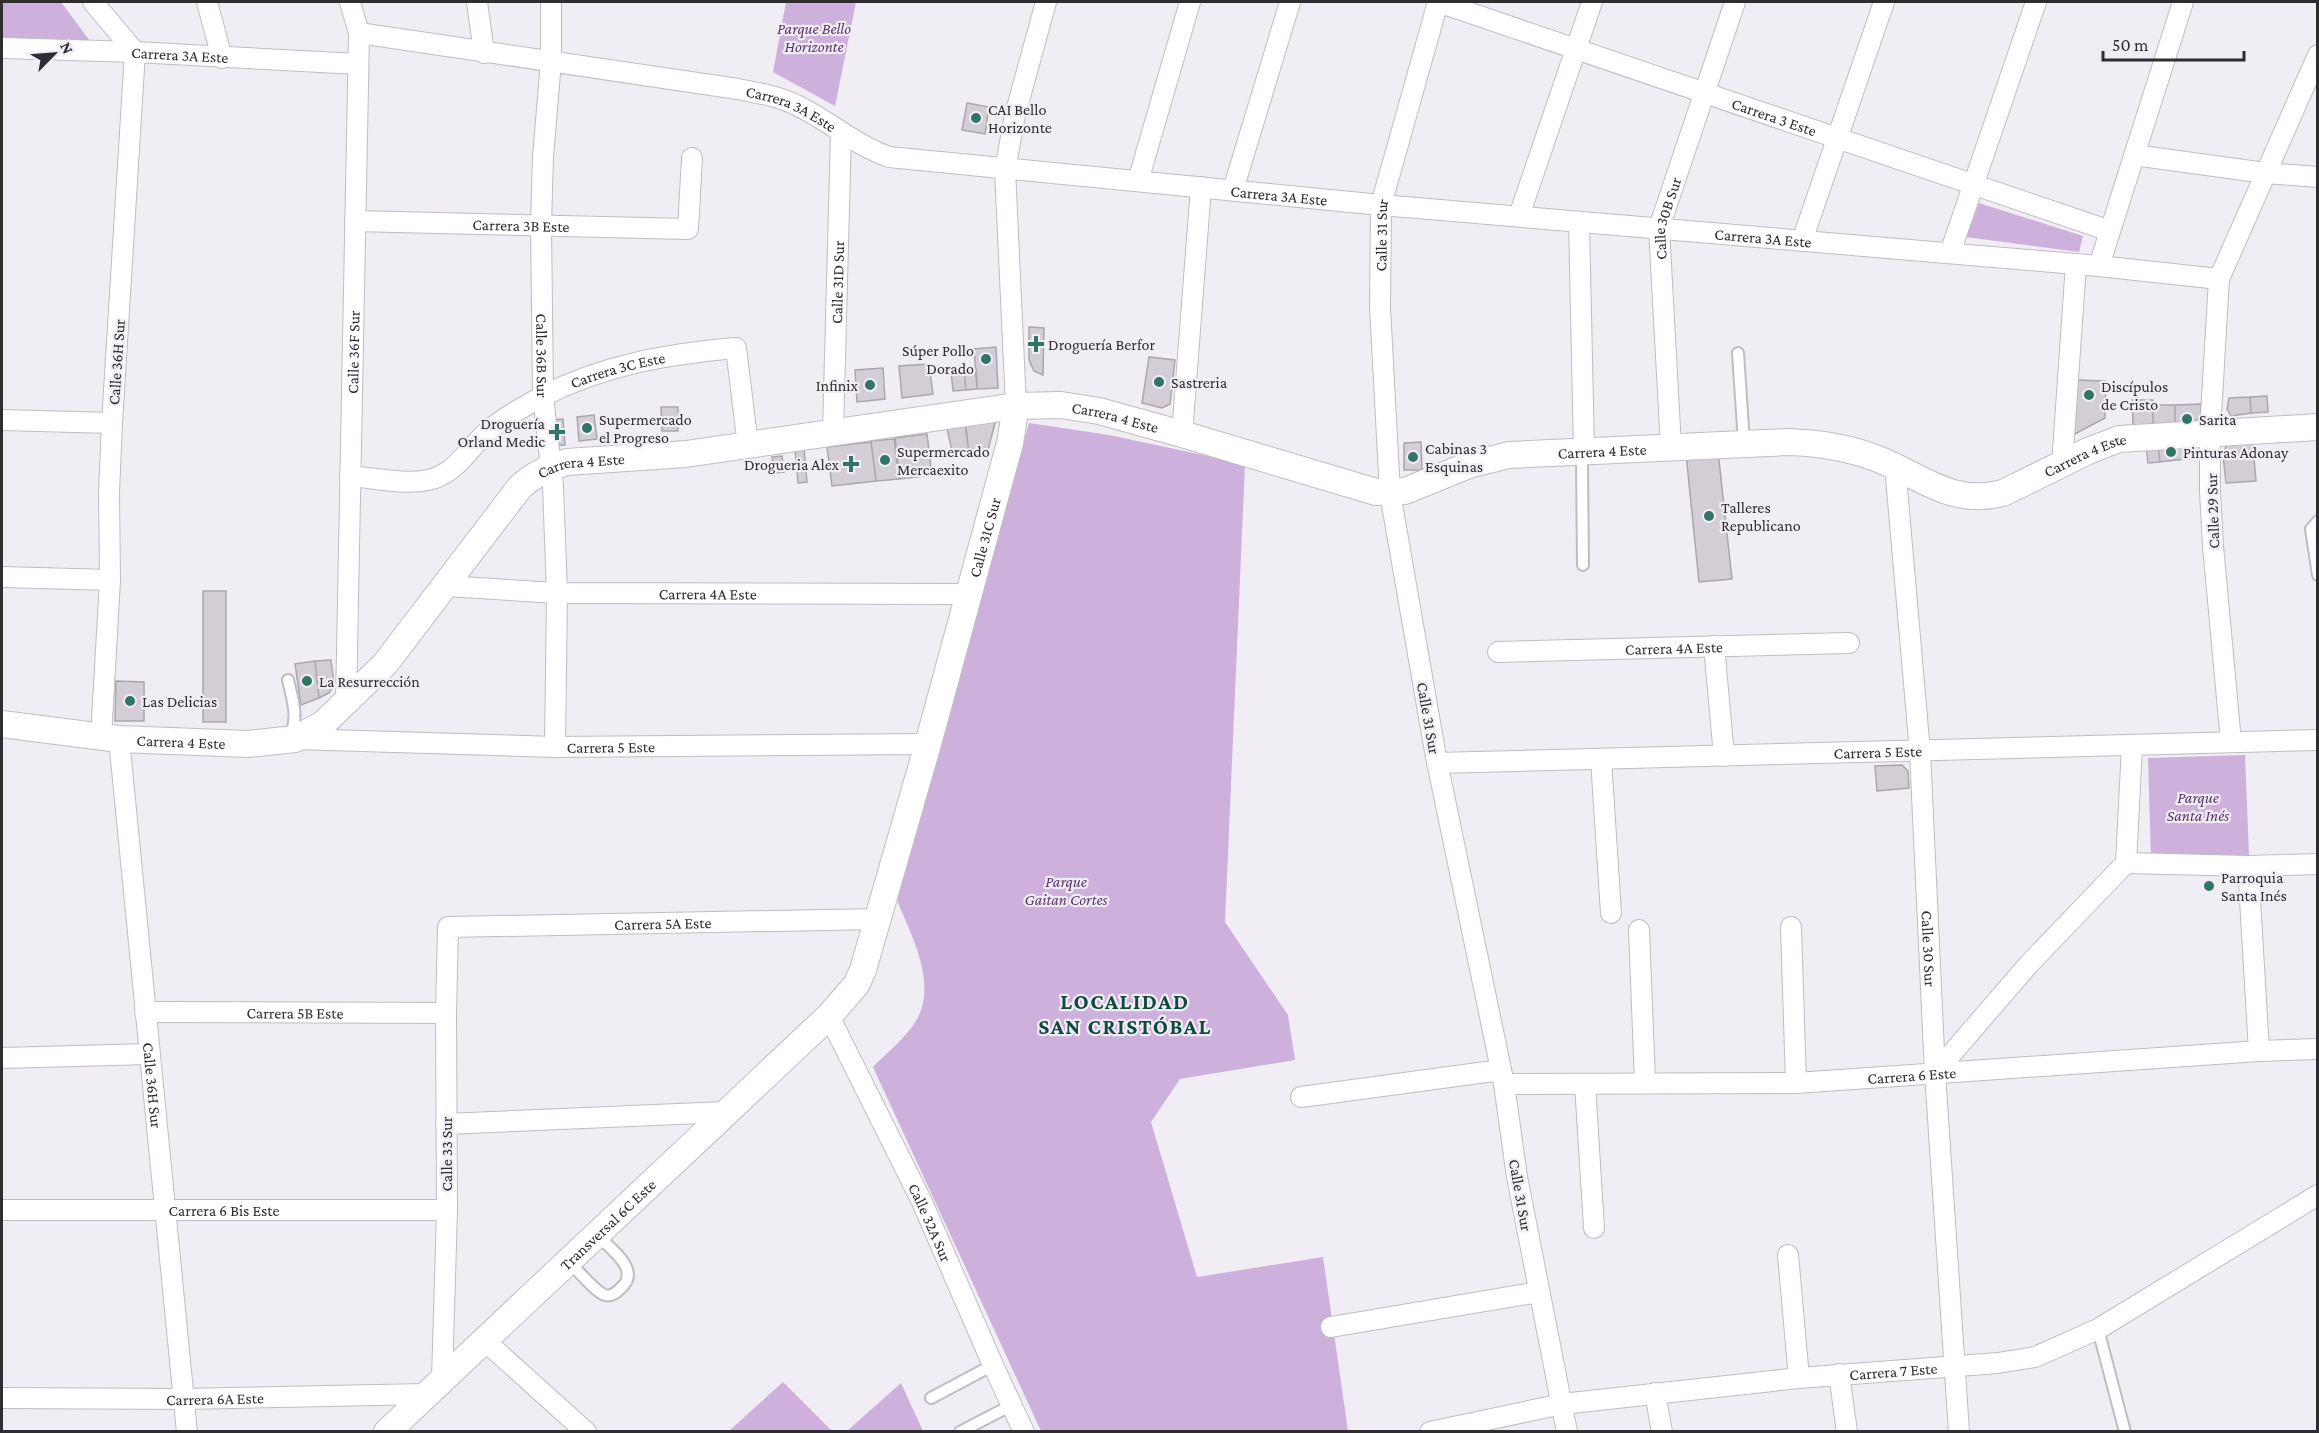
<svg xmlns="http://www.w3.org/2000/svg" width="2319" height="1433" viewBox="0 0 2319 1433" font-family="'Crimson Pro',serif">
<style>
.green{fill:#cdb0dc}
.building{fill:#d3ced5;stroke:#aba6ad;stroke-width:1.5}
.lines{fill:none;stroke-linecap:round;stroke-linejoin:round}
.service-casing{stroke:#c0bcc3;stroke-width:14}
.minor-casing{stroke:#c0bcc3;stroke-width:22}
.tertiary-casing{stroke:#c0bcc3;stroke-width:28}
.service{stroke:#fff;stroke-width:10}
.minor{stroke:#fff;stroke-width:20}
.tertiary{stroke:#fff;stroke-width:26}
.poi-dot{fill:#317568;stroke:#f1edf4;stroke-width:2}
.labels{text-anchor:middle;stroke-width:4.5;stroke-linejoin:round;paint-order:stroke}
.park-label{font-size:16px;font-style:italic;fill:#5b346e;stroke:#f1edf4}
.street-label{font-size:16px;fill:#2f2d30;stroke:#f1edf4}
.poi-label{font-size:16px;fill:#2f2d30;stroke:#f1edf4;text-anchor:start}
.district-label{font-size:22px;font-weight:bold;letter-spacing:1.5px;fill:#0f493f;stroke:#f1edf4}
</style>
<rect width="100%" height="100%" fill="#f1edf4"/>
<path class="green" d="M 2,2 L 61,2 L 90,41 L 2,39 Z
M 786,2 L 856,2 L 835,106 L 773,72 Z
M 1979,203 L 2083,236 L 2079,252 L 1966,237 Z
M 1029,423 L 1109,435 L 1245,464 L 1225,922 L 1288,1015 L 1295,1060 L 1180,1079 L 1151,1122 L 1197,1277 L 1323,1257 L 1348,1431 L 1041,1431 L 873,1067 C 886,1054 901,1041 912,1027 C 941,988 912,938 897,900 Z
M 2245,755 L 2249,855 L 2151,858 L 2148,758 Z
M 783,1382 L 832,1431 L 729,1431 Z
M 901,1383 L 923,1431 L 847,1431 Z"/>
<path class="building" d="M 967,103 L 989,107 L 985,134 L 962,130 Z
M 1029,327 L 1044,328 L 1043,375 L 1034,371 L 1029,360 Z
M 996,347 L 998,388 L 977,389 L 974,349 Z
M 1149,357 L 1175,360 L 1170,404 L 1162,408 L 1142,403 Z
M 929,364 L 933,394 L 902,398 L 899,366 Z
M 883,368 L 885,399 L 857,402 L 855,370 Z
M 976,369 L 977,389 L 966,390 L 964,370 Z
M 964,370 L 966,390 L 953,391 L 951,371 Z
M 2074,380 L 2106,381 L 2105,418 L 2073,435 Z
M 2267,396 L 2268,412 L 2251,413 L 2250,397 Z
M 2250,397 L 2251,413 L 2231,416 L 2227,409 L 2229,398 Z
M 2132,400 L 2153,400 L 2153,425 L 2133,425 Z
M 2201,404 L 2201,414 L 2194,424 L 2175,424 L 2175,405 Z
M 2153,405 L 2175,405 L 2175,424 L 2153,425 Z
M 661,407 L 678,407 L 678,431 L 662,431 Z
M 594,415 L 597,439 L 579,441 L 577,417 Z
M 969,418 L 994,418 L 995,423 L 987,454 L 969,453 L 966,428 Z
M 563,419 L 565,445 L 550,446 L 548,420 Z
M 965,424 L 969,453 L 952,451 L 947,429 Z
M 927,434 L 932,475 L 900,479 L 895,438 Z
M 2252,435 L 2256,481 L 2226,483 L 2223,455 L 2228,440 Z
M 894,439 L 899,479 L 876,481 L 871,441 Z
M 871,442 L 876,481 L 832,486 L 827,447 Z
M 1421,442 L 1422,470 L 1404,470 L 1404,443 Z
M 2183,442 L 2185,459 L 2160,462 L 2158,445 Z
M 2158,445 L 2160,462 L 2148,463 L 2146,446 Z
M 804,449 L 807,482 L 798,483 L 795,450 Z
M 1718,451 L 1732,579 L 1699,582 L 1686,454 Z
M 782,456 L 784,472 L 774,473 L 772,457 Z
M 203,591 L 226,591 L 226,722 L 203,722 Z
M 331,660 L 334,684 L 329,693 L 319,698 L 315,661 Z
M 315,661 L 319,698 L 301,705 L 295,664 Z
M 116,681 L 144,682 L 144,721 L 115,721 Z
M 1902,765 L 1908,771 L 1909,788 L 1877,791 L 1875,766 Z"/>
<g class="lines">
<defs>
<path id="service" d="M 1738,353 L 1744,443
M 2318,521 L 2311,529 L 2318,575
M 1583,565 L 1582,464 L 1584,452
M 288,680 C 293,701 298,716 291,736
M 568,1261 C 577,1269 595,1292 605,1295 C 612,1297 617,1292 621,1288 C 642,1269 609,1248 596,1234
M 2098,1329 L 2125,1432
M 931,1398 L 993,1365
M 960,1432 L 1012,1405"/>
<g id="minor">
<path d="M 93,2 L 135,52 L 112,423 L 109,493 L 110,580 L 101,737"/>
<path d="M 207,2 L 222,58"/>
<path d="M 477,2 L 484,53"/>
<path id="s1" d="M 551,2 L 551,61 L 543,157 L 541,225 L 543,396 L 553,486 L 557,593 L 555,747"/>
<path id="s2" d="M 359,33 L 738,89 C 758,93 778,96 796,105 C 828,120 855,145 889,157 L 1381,205 L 2099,266 L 2219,279"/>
<path id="s3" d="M 2,48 L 135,52 L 358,64"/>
<path d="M 2134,155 L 2265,173 L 2318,177"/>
<path d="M 1138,181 L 1190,2"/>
<path d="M 1233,190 L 1290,2"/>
<path d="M 1519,216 L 1592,2"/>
<path id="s4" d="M 355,221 L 688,229 L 692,158"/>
<path d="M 1579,223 L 1584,450"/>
<path d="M 1802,241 L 1884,2"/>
<path d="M 1950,253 L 2036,2"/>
<path d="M 2099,266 L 2183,2"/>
<path d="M 1016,406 L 1005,170 L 1015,115 L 1046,2"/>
<path d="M 2,420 L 112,423"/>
<path id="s5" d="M 833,432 L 841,133"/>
<path d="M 1182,434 L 1201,187"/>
<path id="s6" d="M 1671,447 L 1659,228 L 1735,2"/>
<path d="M 2062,465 L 2076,264"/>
<path id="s7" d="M 1895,466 L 1920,752 L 1935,1073 L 1959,1432"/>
<path id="s8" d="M 350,476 C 375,478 404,485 428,480 C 455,475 468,449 487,432 C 503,418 523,407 541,397 C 603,365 667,354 736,348 L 748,446"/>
<path d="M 2,577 L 110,580"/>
<path id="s9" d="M 446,586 L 557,593 L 970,594"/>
<path d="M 1714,646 L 1724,756"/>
<path id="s10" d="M 1498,652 L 1849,643"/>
<path id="s11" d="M 346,703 L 359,33 L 350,2"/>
<path id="s12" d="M 119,739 L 187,1432"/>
<path id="s13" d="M 295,739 L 555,747 L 928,744"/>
<path d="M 2231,742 L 2213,546 L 2210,492 L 2210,432 L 2219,279 L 2318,55"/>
<path d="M 1601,759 L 1611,913"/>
<path id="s14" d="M 1437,763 L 2318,740"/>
<path d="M 2126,863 L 2248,866 L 2318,864"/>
<path d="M 2126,863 L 2132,746"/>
<path d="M 2248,866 L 2259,1051"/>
<path d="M 1791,927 L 1796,1083"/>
<path d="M 1639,930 L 1645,1082"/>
<path id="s15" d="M 145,1012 L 446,1013"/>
<path id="s16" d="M 829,1016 L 922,1202 L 993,1365 L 1024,1432"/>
<path d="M 2,1058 L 149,1054"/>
<path d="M 1935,1073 L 2029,964 L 2126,863"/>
<path id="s17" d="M 1504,1084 L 1796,1083 L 2259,1051 L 2318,1049"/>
<path d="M 1585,1084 L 1594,1228"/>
<path d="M 1301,1097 L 1501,1070"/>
<path d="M 446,1124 L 725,1112"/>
<path id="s18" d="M 2,1210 L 447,1210"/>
<path d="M 1788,1255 L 1799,1378"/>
<path d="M 1331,1327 L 1539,1292"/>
<path d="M 484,1340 L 586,1432"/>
<path d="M 1839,1374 L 1847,1432"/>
<path id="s19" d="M 442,1380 L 447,1210 L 446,1013 L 448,927 L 878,919"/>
<path d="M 1655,1393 L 1662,1432"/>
<path id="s20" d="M 2,1398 L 184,1399 L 427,1394"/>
<path id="s21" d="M 1430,1432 L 1562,1404 L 1799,1378 L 1998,1363 L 2035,1357 L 2098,1329 L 2318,1195"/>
<path id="s22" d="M 1567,1432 L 1517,1177 L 1504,1084 L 1436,757 L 1390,493 L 1380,307 L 1381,205 L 1438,2 L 2110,231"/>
</g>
<g id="tertiary">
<path id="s23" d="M 2,724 L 119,739 L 248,744 L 295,739 L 323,724 L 385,664 L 520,487 C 533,475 549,467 567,462 L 686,454 L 1016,406 L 1061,405 L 1099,411 L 1182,434 L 1376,492 L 1405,491 L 1469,465 L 1509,455 L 1788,442 C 1818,443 1850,448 1878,459 C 1923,477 1951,506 2003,493 L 2088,451 L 2119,439 L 2318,427"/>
<path id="s24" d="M 387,1432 L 829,1016 L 856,985 L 863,970 L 928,744 L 1010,443 L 1016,406"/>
</g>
</defs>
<use href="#service" class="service-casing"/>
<use href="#minor" class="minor-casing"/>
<use href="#tertiary" class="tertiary-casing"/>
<use href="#service" class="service"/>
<use href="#minor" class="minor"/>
<use href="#tertiary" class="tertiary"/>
</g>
<g class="poi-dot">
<circle cx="976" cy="118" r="6"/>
<path d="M1033 335h6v6h6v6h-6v6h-6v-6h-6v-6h6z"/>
<circle cx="986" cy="359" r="6"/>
<circle cx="1159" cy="382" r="6"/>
<circle cx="870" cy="385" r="6"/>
<circle cx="2089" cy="395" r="6"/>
<circle cx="2187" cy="419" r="6"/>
<circle cx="587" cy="428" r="6"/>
<path d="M554 423h6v6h6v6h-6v6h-6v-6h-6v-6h6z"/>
<circle cx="2171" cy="452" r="6"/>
<circle cx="1413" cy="457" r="6"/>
<circle cx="885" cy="460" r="6"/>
<path d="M848 455h6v6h6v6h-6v6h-6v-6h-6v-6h6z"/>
<circle cx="1709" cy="516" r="6"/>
<circle cx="307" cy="681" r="6"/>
<circle cx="130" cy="701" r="6"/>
<circle cx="2209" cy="886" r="6"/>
</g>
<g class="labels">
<g class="park-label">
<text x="814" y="34">Parque Bello<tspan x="814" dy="18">Horizonte</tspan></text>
<text x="2198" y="803">Parque<tspan x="2198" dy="18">Santa Inés</tspan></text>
<text x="1066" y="887">Parque<tspan x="1066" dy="18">Gaitan Cortes</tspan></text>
</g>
<g class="street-label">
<text dy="6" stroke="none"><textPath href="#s3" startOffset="178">Carrera 3A Este</textPath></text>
<text dy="6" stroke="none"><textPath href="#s2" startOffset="440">Carrera 3A Este</textPath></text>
<text dy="6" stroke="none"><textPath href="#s22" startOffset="1810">Carrera 3 Este</textPath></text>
<text dy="6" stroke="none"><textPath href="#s2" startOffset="942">Carrera 3A Este</textPath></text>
<text dy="6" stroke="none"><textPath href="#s6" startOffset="230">Calle 30B Sur</textPath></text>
<text dy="6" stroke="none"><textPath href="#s4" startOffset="166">Carrera 3B Este</textPath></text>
<text dy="6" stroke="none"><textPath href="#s22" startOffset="1214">Calle 31 Sur</textPath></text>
<text dy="6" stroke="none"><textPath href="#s2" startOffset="1428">Carrera 3A Este</textPath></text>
<text dy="6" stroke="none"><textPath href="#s5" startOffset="150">Calle 31D Sur</textPath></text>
<text dy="6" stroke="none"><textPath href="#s11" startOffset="351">Calle 36F Sur</textPath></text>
<text dy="6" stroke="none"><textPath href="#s1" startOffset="354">Calle 36B Sur</textPath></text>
<text transform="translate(116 362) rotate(-86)" y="6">Calle 36H Sur</text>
<text dy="6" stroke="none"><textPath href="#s8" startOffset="302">Carrera 3C Este</textPath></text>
<text dy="6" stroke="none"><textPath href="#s23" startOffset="1242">Carrera 4 Este</textPath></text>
<text dy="6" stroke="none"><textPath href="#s23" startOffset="1746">Carrera 4 Este</textPath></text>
<text dy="6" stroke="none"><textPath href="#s23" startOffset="2248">Carrera 4 Este</textPath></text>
<text dy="6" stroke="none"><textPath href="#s23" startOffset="702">Carrera 4 Este</textPath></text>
<text transform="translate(2212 511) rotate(-92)" y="6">Calle 29 Sur</text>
<text dy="6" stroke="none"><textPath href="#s24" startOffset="1114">Calle 31C Sur</textPath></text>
<text dy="6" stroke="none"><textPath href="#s9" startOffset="262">Carrera 4A Este</textPath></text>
<text dy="6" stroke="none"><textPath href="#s10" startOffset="176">Carrera 4A Este</textPath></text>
<text transform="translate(1429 718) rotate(80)" y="6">Calle 31 Sur</text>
<text dy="6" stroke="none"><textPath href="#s23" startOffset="180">Carrera 4 Este</textPath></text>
<text dy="6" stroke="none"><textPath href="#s13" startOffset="316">Carrera 5 Este</textPath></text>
<text dy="6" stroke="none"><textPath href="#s14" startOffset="441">Carrera 5 Este</textPath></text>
<text dy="6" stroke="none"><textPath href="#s19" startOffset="668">Carrera 5A Este</textPath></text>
<text dy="6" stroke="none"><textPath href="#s7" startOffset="484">Calle 30 Sur</textPath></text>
<text dy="6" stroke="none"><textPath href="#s15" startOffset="150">Carrera 5B Este</textPath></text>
<text dy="6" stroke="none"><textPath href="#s17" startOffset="408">Carrera 6 Este</textPath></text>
<text dy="6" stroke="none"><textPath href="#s12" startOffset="348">Calle 36H Sur</textPath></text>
<text transform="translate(446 1154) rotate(-90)" y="6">Calle 33 Sur</text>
<text transform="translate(1521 1195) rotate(80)" y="6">Calle 31 Sur</text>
<text dy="6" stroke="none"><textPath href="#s18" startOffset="222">Carrera 6 Bis Este</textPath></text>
<text dy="6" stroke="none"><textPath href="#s16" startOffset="230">Calle 32A Sur</textPath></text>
<text dy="6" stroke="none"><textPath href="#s24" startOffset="303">Transversal 6C Este</textPath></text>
<text dy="6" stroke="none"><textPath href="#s21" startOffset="468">Carrera 7 Este</textPath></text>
<text dy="6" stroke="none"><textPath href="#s20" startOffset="213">Carrera 6A Este</textPath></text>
</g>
<g class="poi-label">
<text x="988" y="115">CAI Bello<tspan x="988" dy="18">Horizonte</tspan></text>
<text x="1048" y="350">Droguería Berfor</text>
<text x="974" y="356" text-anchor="end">Súper Pollo<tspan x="974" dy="18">Dorado</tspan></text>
<text x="1171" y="388">Sastreria</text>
<text x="858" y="391" text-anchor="end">Infinix</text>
<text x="2101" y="392">Discípulos<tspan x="2101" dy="18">de Cristo</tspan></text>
<text x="599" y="425">Supermercado<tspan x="599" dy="18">el Progreso</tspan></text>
<text x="2199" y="425">Sarita</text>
<text x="545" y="429" text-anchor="end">Droguería<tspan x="545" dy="18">Orland Medic</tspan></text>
<text x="1425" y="454">Cabinas 3<tspan x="1425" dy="18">Esquinas</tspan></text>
<text x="897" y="457">Supermercado<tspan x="897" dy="18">Mercaexito</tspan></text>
<text x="2183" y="458">Pinturas Adonay</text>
<text x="839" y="470" text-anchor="end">Drogueria Alex</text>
<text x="1721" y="513">Talleres<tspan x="1721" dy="18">Republicano</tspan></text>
<text x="319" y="687">La Resurrección</text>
<text x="142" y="707">Las Delicias</text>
<text x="2221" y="883">Parroquia<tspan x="2221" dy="18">Santa Inés</tspan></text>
</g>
<g class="district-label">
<text x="1125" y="1009">LOCALIDAD<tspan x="1125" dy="25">SAN CRISTÓBAL</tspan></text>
</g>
</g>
<rect width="2319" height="1433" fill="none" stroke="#2f2d30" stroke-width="6"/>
<g transform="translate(54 54) rotate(65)" stroke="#f1edf4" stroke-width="4.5" paint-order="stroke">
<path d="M0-4.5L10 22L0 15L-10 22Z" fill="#2f2d30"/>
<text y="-9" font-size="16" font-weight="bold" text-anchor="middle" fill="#2f2d30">N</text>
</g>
<path d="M2103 51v9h141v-9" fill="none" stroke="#2f2d30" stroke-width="3"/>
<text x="2112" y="51" font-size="18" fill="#2f2d30" stroke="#f1edf4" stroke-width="4.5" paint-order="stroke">50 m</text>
</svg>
